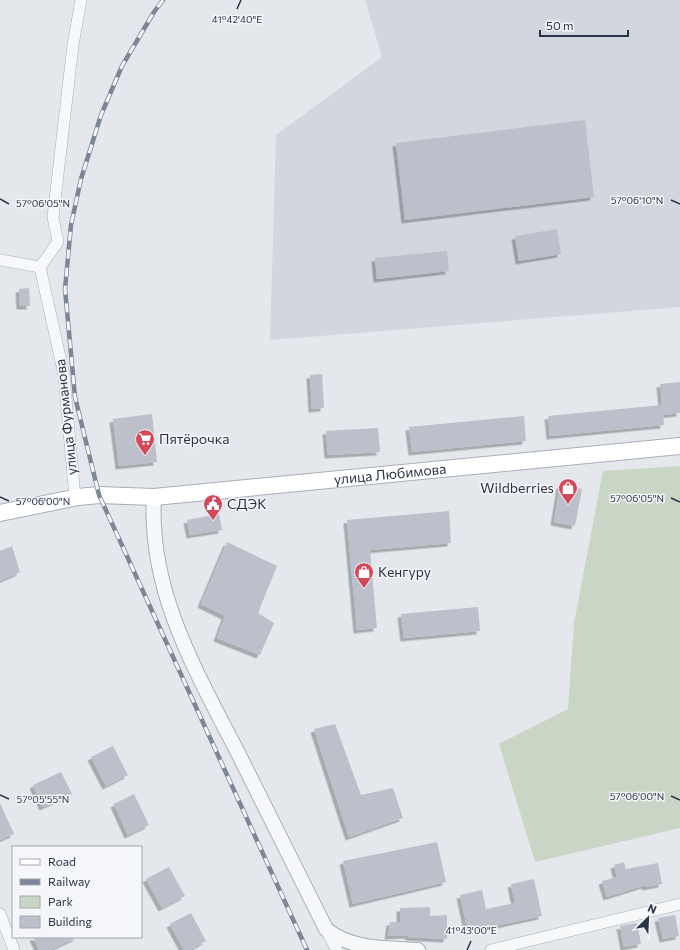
<svg xmlns="http://www.w3.org/2000/svg" width="680" height="950" viewBox="0 0 680 950" font-family="Commissioner,sans-serif">
<style>
.built{fill:#d2d6de}
.green{fill:#c9d6c5}
.building{fill:#bbc0ca;filter:url(#shadow)}
.lines{fill:none;stroke-linecap:round;stroke-linejoin:round}
.minor-casing{stroke:#a9aeb7;stroke-width:12}
.tertiary-casing{stroke:#a9aeb7;stroke-width:16}
.secondary-casing{stroke:#a9aeb7;stroke-width:18}
.minor{stroke:#f7f8fa;stroke-width:11}
.tertiary{stroke:#f7f8fa;stroke-width:14}
.secondary{stroke:#fff;stroke-width:16}
.rail-casing{stroke:#7d8696;stroke-width:4.5}
.rail{stroke:#f4f6f9;stroke-width:3;stroke-dasharray:9;stroke-linecap:butt}
.ticks{fill:none;stroke:#2b3445;stroke-width:1.5}
.labels{text-anchor:middle;stroke-width:3;stroke-linejoin:round;paint-order:stroke}
.street-label{font-size:14px;fill:#2b3445;stroke:#f4f6f9}
.poi-label{font-size:14px;fill:#2b3445;stroke:#f4f6f9;text-anchor:start}
.ticks-label{font-size:10px;text-anchor:middle;fill:#2b3445;stroke:#f4f6f9;stroke-width:3;stroke-linejoin:round;paint-order:stroke}
</style>
<defs>
<filter id="shadow"><feDropShadow dx="-3.5" dy="3.5" stdDeviation="0" flood-color="#0004"/></filter>
</defs>
<rect width="100%" height="100%" fill="#e4e7ec"/>
<path class="built" d="M 365,0 L 680,0 L 680,307 L 270,340 L 276,135 L 382,57 Z"/>
<path class="green" d="M 680,466 L 680,828 L 535,862 L 499,744 L 568,709 L 574,623 L 603,471 Z"/>
<path class="building" d="M 585,120 L 594,197 L 405,220 L 396,143 Z
M 557,229 L 561,254 L 519,261 L 515,236 Z
M 447,251 L 449,271 L 377,279 L 375,258 Z
M 29,288 L 30,306 L 20,306 L 19,289 Z
M 322,374 L 324,408 L 312,409 L 310,375 Z
M 680,382 L 680,413 L 663,415 L 664,425 L 550,436 L 548,416 L 662,405 L 660,384 Z
M 152,414 L 157,462 L 119,466 L 113,419 Z
M 524,416 L 526,441 L 412,452 L 409,427 Z
M 378,428 L 380,452 L 328,455 L 326,431 Z
M 560,485 L 582,489 L 575,526 L 554,522 Z
M 449,511 L 451,543 L 370,550 L 377,628 L 357,630 L 347,520 Z
M 219,514 L 222,530 L 190,535 L 187,520 Z
M 227,542 L 277,566 L 258,613 L 274,623 L 260,655 L 217,638 L 225,616 L 201,604 Z
M 12,546 L 20,572 L 0,581 L 0,551 Z
M 478,607 L 480,631 L 404,638 L 401,614 Z
M 335,724 L 361,795 L 393,788 L 403,818 L 349,837 L 314,729 Z
M 113,746 L 128,775 L 106,786 L 91,757 Z
M 61,772 L 72,794 L 43,807 L 33,785 Z
M 134,794 L 149,825 L 128,835 L 114,804 Z
M 0,803 L 14,834 L 0,840 Z
M 437,842 L 446,882 L 353,904 L 343,861 Z
M 624,862 L 626,869 L 658,863 L 662,884 L 646,887 L 645,885 L 607,897 L 602,881 L 617,877 L 614,865 Z
M 169,867 L 185,896 L 162,908 L 146,879 Z
M 534,879 L 542,916 L 468,932 L 460,895 L 482,890 L 486,909 L 515,903 L 511,884 Z
M 430,907 L 430,916 L 447,915 L 447,939 L 408,937 L 409,935 L 388,936 L 390,922 L 400,922 L 400,908 Z
M 191,913 L 206,941 L 190,950 L 184,950 L 170,924 Z
M 675,915 L 679,936 L 663,939 L 658,918 Z
M 637,923 L 641,944 L 624,947 L 620,926 Z
M 33,937 L 78,937 L 50,950 L 39,950 Z"/>
<g class="lines">
<defs>
<path id="minor" d="M 0,260 L 40,267
M 40,267 L 58,242 L 53,217 L 73,45 L 81,0
M 40,267 L 64,375 L 75,498
M 0,914 L 14,950
M 326,930 L 337,950
M 491,950 L 680,904"/>
<path id="tertiary" d="M 154,497 C 148,591 197,673 238,753 C 267,812 297,870 326,929 C 351,950 387,948 418,950"/>
<g id="secondary">
<path id="s1" d="M 0,513 L 78,497 L 99,495 L 154,497 L 680,446"/>
</g>
</defs>
<use href="#minor" class="minor-casing"/>
<use href="#tertiary" class="tertiary-casing"/>
<use href="#secondary" class="secondary-casing"/>
<use href="#minor" class="minor"/>
<use href="#tertiary" class="tertiary"/>
<use href="#secondary" class="secondary"/>
<defs>
<path id="rail" d="M 163,0 L 154,12 L 122,66 L 101,115 L 81,179 L 71,225 L 65,289 L 75,397 L 99,495 L 307,950"/>
</defs>
<use href="#rail" class="rail-casing"/>
<use href="#rail" class="rail"/>
</g>
<path class="ticks" d="M 237,9 L 241,0M 0,199 L 9,204M 671,200 L 680,204M 0,497 L 9,501M 671,498 L 680,502M 0,795 L 9,799M 671,796 L 680,800M 467,950 L 471,941"/>
<defs>
<symbol id="supermarket-pin" viewBox="-11 -11 22 30"><path d="M0 17L-7.5 6A9.5 9.5 0 1 1 7.5 6Z" fill="#d1495b" stroke="#f4f6f9"/><path d="M-6-5.5h2.5l.6 2H6L4.5 2H-2.5L-4.4-4H-6ZM-1.5 3.2a1.3 1.3 0 1 0 .1 0ZM3 3.2a1.3 1.3 0 1 0 .1 0Z" fill="#fff"/></symbol>
<symbol id="shop-pin" viewBox="-11 -11 22 30"><path d="M0 17L-7.5 6A9.5 9.5 0 1 1 7.5 6Z" fill="#d1495b" stroke="#f4f6f9"/><path d="M-5-2.5h2.3a2.7 3.5 0 0 1 5.4 0H5L5.5 6h-11ZM-1.5-2.5h3a1.5 2.3 0 0 0-3 0Z" fill="#fff"/></symbol>
<symbol id="civic-pin" viewBox="-11 -11 22 30"><path d="M0 17L-7.5 6A9.5 9.5 0 1 1 7.5 6Z" fill="#d1495b" stroke="#f4f6f9"/><path d="M-.6-6.5H3V-4.5H.6V-3L4-1V1h2V6H-6V1h2V-1L-.6-3ZM-1.2 2.5V6h2.4V2.5Z" fill="#fff"/></symbol>
</defs>
<g fill-rule="evenodd">
<use href="#supermarket-pin" x="134" y="428" width="22" height="30"/>
<use href="#shop-pin" x="557" y="477" width="22" height="30"/>
<use href="#civic-pin" x="202" y="493" width="22" height="30"/>
<use href="#shop-pin" x="353" y="561" width="22" height="30"/>
</g>
<g class="labels">
<g class="street-label">
<text transform="translate(66 417) rotate(-96)" y="5">улица Фурманова</text>
<text dy="5" stroke="none"><textPath href="#s1" startOffset="393">улица Любимова</textPath></text>
</g>
<g class="poi-label">
<text x="159" y="444">Пятёрочка</text>
<text x="554" y="493" text-anchor="end">Wildberries</text>
<text x="227" y="509">СДЭК</text>
<text x="378" y="577">Кенгуру</text>
</g>
</g>
<g class="ticks-label">
<text x="237" y="23">41°42'40"E</text>
<text x="637" y="204">57°06'10"N</text>
<text x="43" y="207">57°06'05"N</text>
<text x="637" y="502">57°06'05"N</text>
<text x="43" y="505">57°06'00"N</text>
<text x="637" y="800">57°06'00"N</text>
<text x="43" y="803">57°05'55"N</text>
<text x="471" y="934">41°43'00"E</text>
</g>
<rect x="12" y="846" width="130" height="92" fill="#f4f6f9" stroke="#a4a8b1"/>
<rect x="20" y="859" width="20" height="6" fill="#ffffff" stroke="#a4a8b1"/>
<text x="48" y="866" font-size="12" fill="#2b3445">Road</text>
<rect x="20" y="879" width="20" height="6" fill="#7d8696" stroke="#a4a8b1"/>
<text x="48" y="886" font-size="12" fill="#2b3445">Railway</text>
<rect x="20" y="896" width="20" height="12" fill="#c9d6c5" stroke="#a4a8b1"/>
<text x="48" y="906" font-size="12" fill="#2b3445">Park</text>
<rect x="20" y="916" width="20" height="12" fill="#bbc0ca" stroke="#a4a8b1"/>
<text x="48" y="926" font-size="12" fill="#2b3445">Building</text>
<g transform="translate(648 918) rotate(24)" stroke="#f4f6f9" stroke-width="3" paint-order="stroke">
<path d="M0-3L7 15L0 10L-7 15Z" fill="#2b3445"/>
<text y="-6" font-size="11" font-weight="bold" text-anchor="middle" fill="#2b3445">N</text>
</g>
<path d="M540 30v6h88v-6" fill="none" stroke="#2b3445" stroke-width="2"/>
<text x="546" y="30" font-size="12" fill="#2b3445" stroke="#f4f6f9" stroke-width="3" paint-order="stroke">50 m</text>
</svg>
